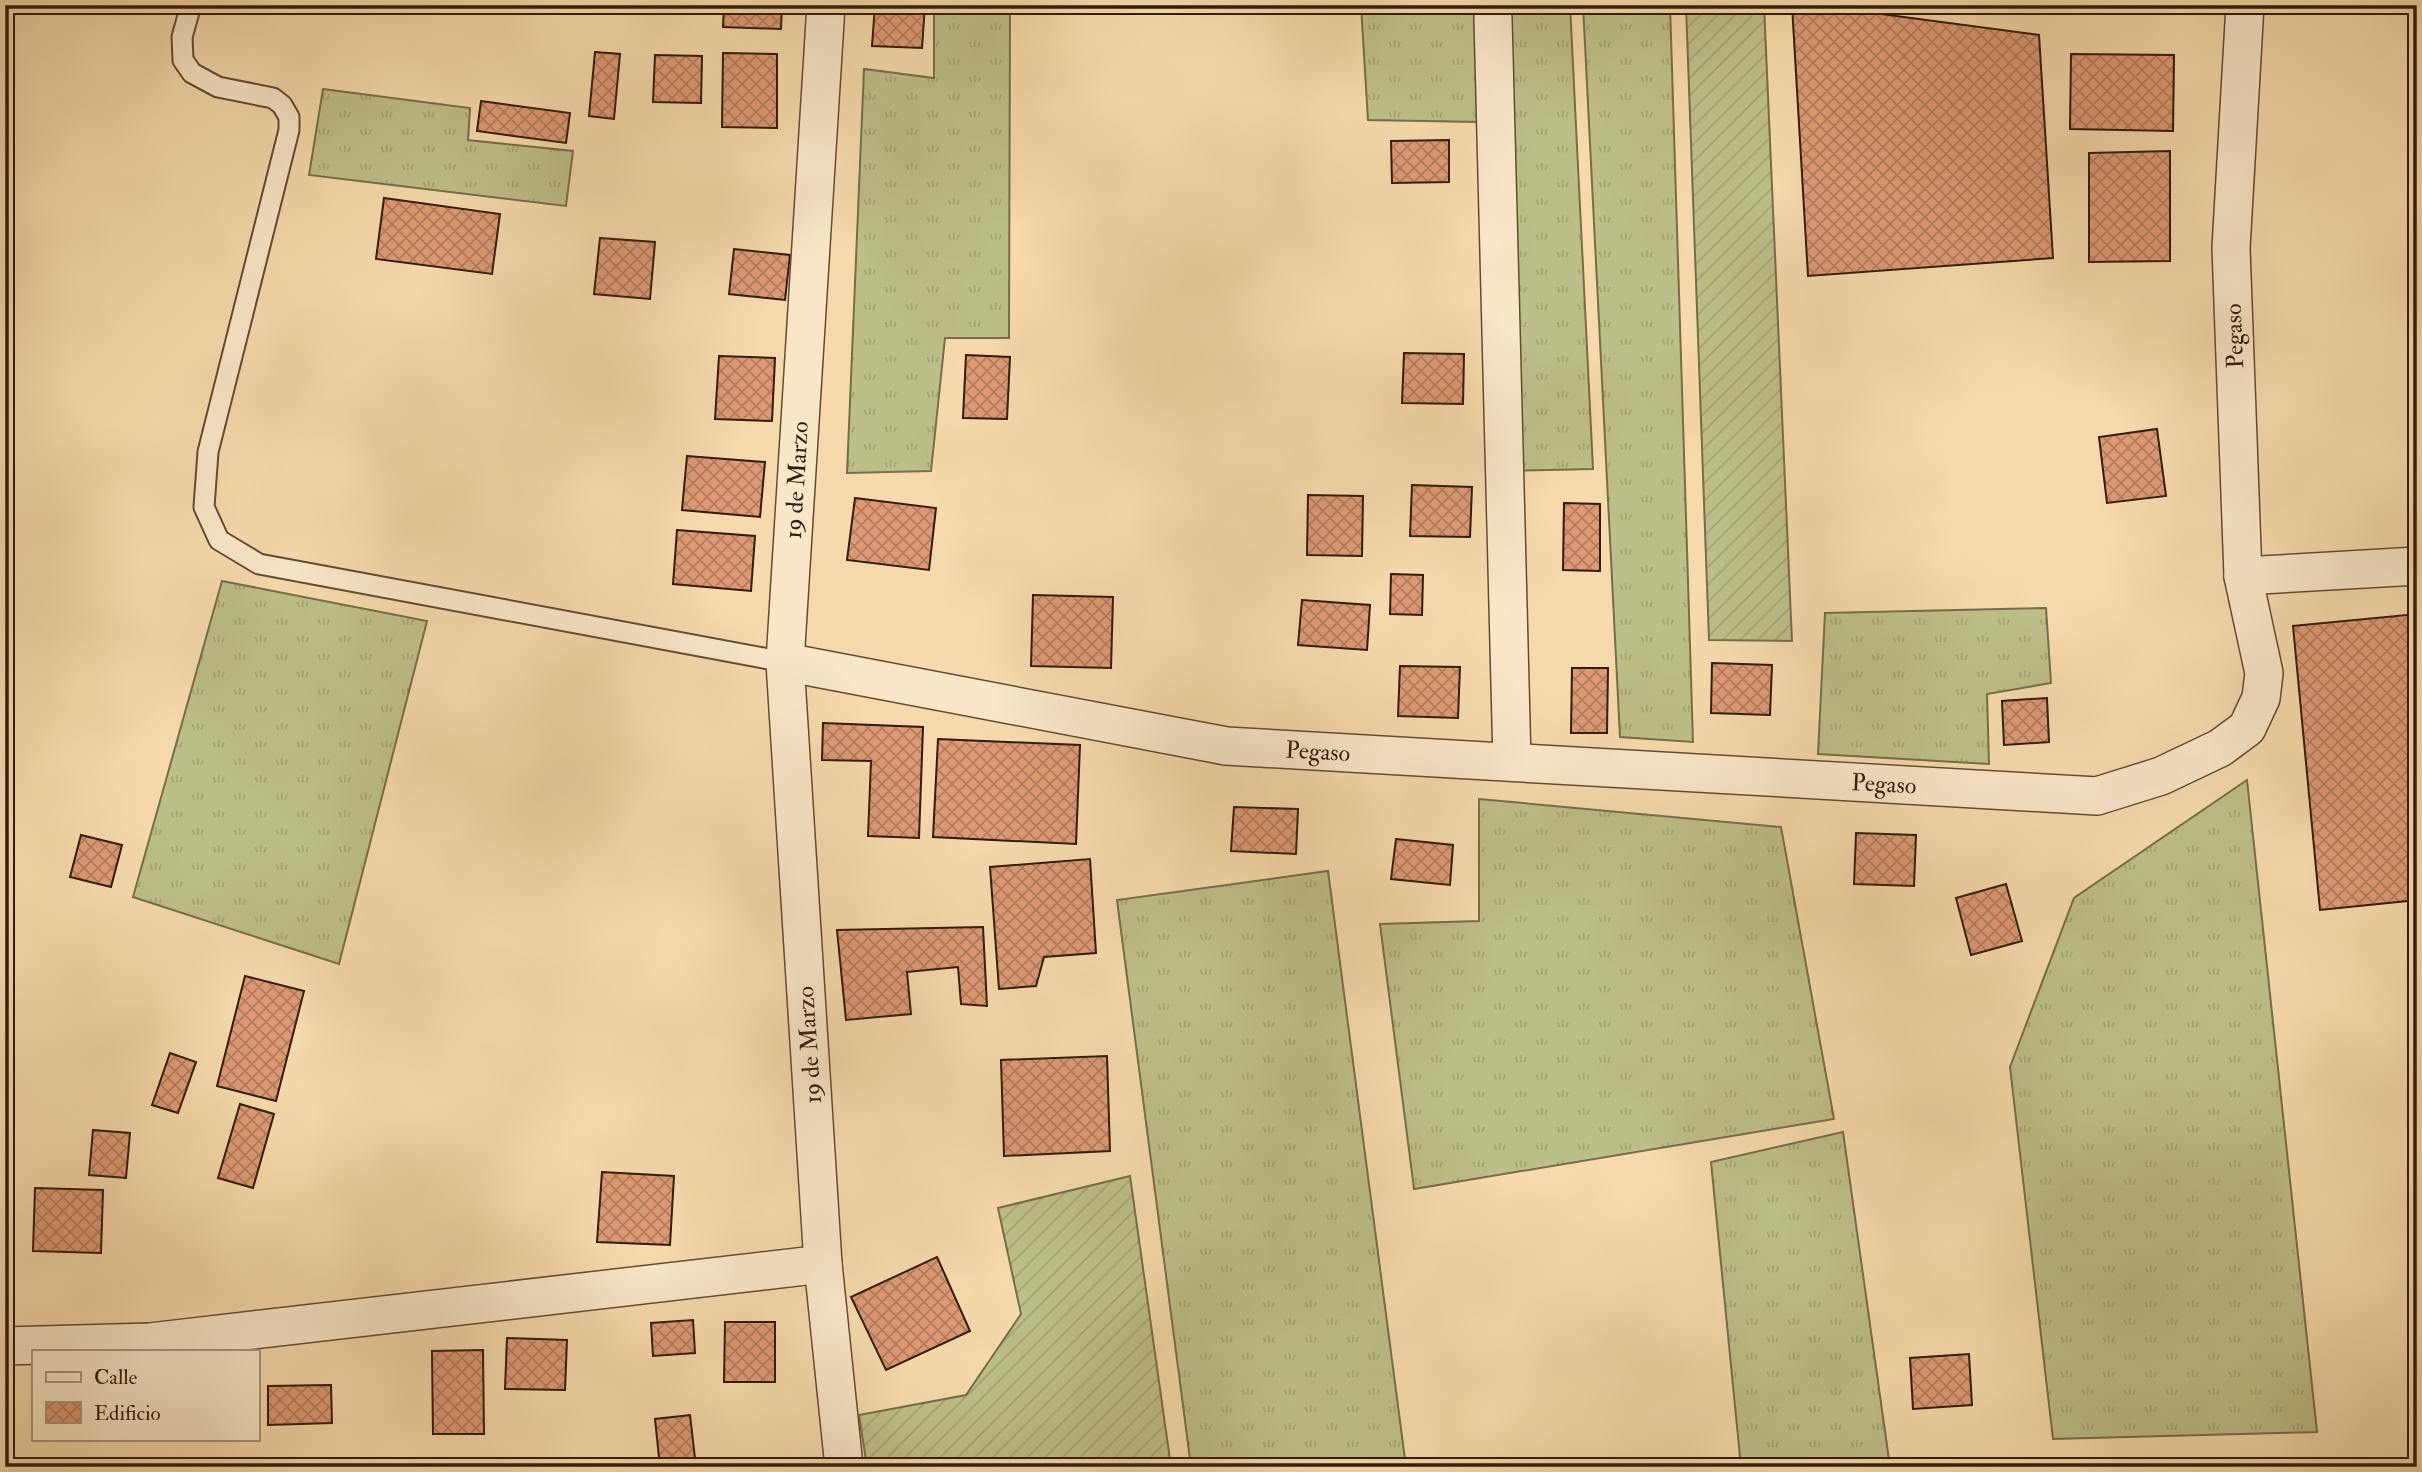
<svg xmlns="http://www.w3.org/2000/svg" width="2422" height="1472" viewBox="0 0 2422 1472" font-family="'IM FELL Double Pica',serif">
<style>
.grass{fill:url(#grass-tufts);stroke:#786d4a;stroke-width:2}
.garden{fill:url(#garden-furrows);stroke:#786d4a;stroke-width:2}
.building{fill:url(#building-cross-hatch);stroke:#331b0b;stroke-width:2}
.lines{fill:none;stroke-linecap:round;stroke-linejoin:round}
.lane-casing{stroke:#644b33;stroke-width:23}
.street-casing{stroke:#644b33;stroke-width:40}
.lane{stroke:#f9e7c8;stroke-width:19}
.street{stroke:#f9e7c8;stroke-width:37}
.labels{text-anchor:middle;stroke-width:7;stroke-linejoin:round;paint-order:stroke}
.street-label{font-size:24px;fill:#331b0b;stroke:#f9e7c8}
</style>
<defs>
<pattern id="grass-tufts" width="24" height="20" patternUnits="userSpaceOnUse" patternTransform="scale(1.75)"><rect width="24" height="20" fill="#bdbf88"/><path d="M3 7l-1-3M5 7V3M7 7l1-3M15 17l-1-3M17 17v-4M19 17l1-3" fill="none" stroke="#a3a474"/></pattern>
<pattern id="garden-furrows" width="10" height="10" patternUnits="userSpaceOnUse" patternTransform="scale(1.75)"><rect width="10" height="10" fill="#bdbf88"/><path d="M-1 1l2-2M0 10L10 0M9 11l2-2" fill="none" stroke="#a3a474"/></pattern>
<pattern id="building-cross-hatch" width="8" height="8" patternUnits="userSpaceOnUse" patternTransform="scale(1.75)"><rect width="8" height="8" fill="#dd9a74"/><path d="M0 0l8 8M0 8l8-8" fill="none" stroke="#b47d5d"/></pattern>
</defs>
<rect width="100%" height="100%" fill="#f6daab"/>
<filter id="stains"><feTurbulence type="fractalNoise" baseFrequency=".00286" numOctaves="4"/><feColorMatrix values="0 0 0 0 .2 0 0 0 0 .09 0 0 0 0 .02 0 0 0 .5 -.17"/></filter>
<radialGradient id="worn" r=".72"><stop offset=".6" stop-color="#630" stop-opacity="0"/><stop offset="1" stop-color="#630" stop-opacity=".3"/></radialGradient>
<path class="grass" d="M 934,5 L 1010,5 L 1009,338 L 945,338 L 931,471 L 847,473 L 864,69 L 934,78 Z
M 1361,5 L 1570,5 L 1593,469 L 1496,471 L 1480,122 L 1368,120 Z
M 1583,5 L 1670,5 L 1693,742 L 1620,737 Z
M 323,89 L 470,108 L 468,140 L 573,151 L 566,206 L 309,175 Z
M 222,581 L 427,621 L 339,964 L 133,897 Z
M 2046,608 L 2051,683 L 1987,694 L 1989,764 L 1818,754 L 1825,613 Z
M 2247,780 L 2317,1432 L 2053,1439 L 2010,1067 L 2074,898 Z
M 1479,799 L 1781,827 L 1834,1119 L 1414,1189 L 1380,924 L 1479,921 Z
M 1328,871 L 1406,1467 L 1191,1467 L 1117,900 Z
M 1843,1132 L 1890,1467 L 1741,1467 L 1711,1162 Z"/>
<path class="garden" d="M 1686,5 L 1764,5 L 1792,641 L 1709,640 Z
M 1130,1176 L 1171,1467 L 867,1467 L 859,1415 L 966,1395 L 1021,1314 L 998,1208 Z"/>
<path class="building" d="M 724,5 L 782,5 L 781,29 L 723,27 Z
M 875,5 L 925,5 L 922,48 L 872,46 Z
M 1792,5 L 1813,5 L 2039,35 L 2053,258 L 1808,276 Z
M 595,52 L 620,54 L 614,119 L 589,116 Z
M 723,53 L 777,54 L 777,128 L 722,127 Z
M 2071,54 L 2174,55 L 2173,131 L 2070,129 Z
M 655,55 L 702,56 L 701,103 L 653,102 Z
M 481,101 L 570,113 L 566,143 L 477,131 Z
M 1449,140 L 1449,182 L 1392,183 L 1391,141 Z
M 2170,151 L 2170,261 L 2089,262 L 2089,153 Z
M 384,198 L 500,214 L 492,274 L 376,259 Z
M 600,238 L 655,242 L 650,299 L 594,294 Z
M 734,249 L 790,255 L 785,300 L 729,294 Z
M 1404,353 L 1464,354 L 1463,404 L 1402,403 Z
M 966,355 L 1010,357 L 1007,419 L 963,418 Z
M 719,356 L 775,358 L 772,421 L 715,419 Z
M 2157,429 L 2166,496 L 2107,503 L 2099,437 Z
M 687,456 L 765,462 L 760,517 L 682,510 Z
M 1412,485 L 1472,487 L 1470,537 L 1410,536 Z
M 1308,495 L 1363,496 L 1362,556 L 1307,555 Z
M 855,498 L 936,508 L 929,570 L 847,560 Z
M 1564,503 L 1600,504 L 1600,571 L 1563,570 Z
M 677,530 L 755,536 L 751,591 L 673,584 Z
M 1391,574 L 1423,575 L 1422,615 L 1390,614 Z
M 1033,595 L 1113,597 L 1111,668 L 1031,666 Z
M 1302,600 L 1370,605 L 1367,650 L 1298,645 Z
M 2417,614 L 2417,900 L 2320,910 L 2293,626 Z
M 1712,663 L 1772,665 L 1770,715 L 1711,713 Z
M 1400,666 L 1460,667 L 1458,718 L 1398,716 Z
M 1572,668 L 1608,668 L 1607,733 L 1571,733 Z
M 2047,698 L 2049,742 L 2004,745 L 2002,701 Z
M 823,723 L 923,727 L 919,838 L 868,836 L 871,761 L 822,760 Z
M 938,739 L 1080,745 L 1076,844 L 933,837 Z
M 1234,807 L 1298,809 L 1296,854 L 1231,851 Z
M 1856,833 L 1916,835 L 1914,886 L 1854,884 Z
M 81,835 L 122,845 L 111,887 L 70,877 Z
M 1396,839 L 1453,845 L 1450,885 L 1391,879 Z
M 1090,859 L 1096,953 L 1044,957 L 1036,986 L 999,989 L 990,867 Z
M 2006,884 L 2022,941 L 1971,955 L 1956,898 Z
M 983,927 L 987,1006 L 961,1004 L 958,967 L 907,972 L 911,1014 L 846,1020 L 837,930 Z
M 245,976 L 304,991 L 276,1101 L 217,1086 Z
M 170,1053 L 196,1062 L 178,1113 L 152,1105 Z
M 1107,1056 L 1110,1151 L 1004,1156 L 1001,1060 Z
M 240,1104 L 274,1114 L 253,1188 L 218,1178 Z
M 93,1130 L 130,1133 L 126,1178 L 89,1175 Z
M 602,1172 L 674,1176 L 670,1245 L 597,1242 Z
M 35,1188 L 103,1190 L 101,1253 L 33,1251 Z
M 937,1257 L 970,1331 L 886,1370 L 851,1297 Z
M 693,1320 L 695,1353 L 653,1356 L 651,1323 Z
M 725,1322 L 775,1322 L 775,1382 L 724,1382 Z
M 507,1338 L 567,1340 L 565,1390 L 505,1389 Z
M 483,1350 L 484,1434 L 433,1434 L 432,1351 Z
M 1969,1354 L 1972,1405 L 1913,1409 L 1910,1358 Z
M 331,1385 L 332,1423 L 268,1425 L 268,1386 Z
M 690,1415 L 696,1467 L 660,1467 L 655,1419 Z"/>
<g class="lines">
<defs>
<path id="lane" d="M 191,5 L 182,37 L 183,60 L 192,73 L 218,87 L 273,98 L 282,105 L 289,117 L 289,130 L 208,452 L 204,507 L 219,540 L 259,564 L 785,662"/>
<g id="street">
<path d="M 1493,18 L 1512,762"/>
<path d="M 2243,576 L 2417,566"/>
<path id="s1" d="M 785,662 L 1226,746 L 2097,796 L 2161,776 L 2220,748 L 2247,728 L 2261,698 L 2264,673 L 2243,576 L 2231,248 L 2245,5"/>
<path d="M 823,1264 L 844,1467"/>
<path id="s2" d="M 5,1346 L 150,1342 L 823,1264 L 785,662 L 826,5"/>
</g>
</defs>
<use href="#lane" class="lane-casing"/>
<use href="#street" class="street-casing"/>
<use href="#lane" class="lane"/>
<use href="#street" class="street"/>
</g>
<g class="labels">
<g class="street-label">
<text transform="translate(2234 336) rotate(-92)" y="8">Pegaso</text>
<text dy="8" stroke="none"><textPath href="#s2" startOffset="1608">19 de Marzo</textPath></text>
<text dy="8" stroke="none"><textPath href="#s1" startOffset="541">Pegaso</textPath></text>
<text dy="8" stroke="none"><textPath href="#s1" startOffset="1108">Pegaso</textPath></text>
<text transform="translate(809 1045) rotate(-94)" y="8">19 de Marzo</text>
</g>
</g>
<rect width="2422" height="1472" fill="none" stroke="#f6daab" stroke-width="28"/>
<rect x="7" y="7" width="2408" height="1458" fill="none" stroke="#331b0b" stroke-width="3.5"/>
<rect x="14" y="14" width="2394" height="1444" fill="none" stroke="#331b0b" stroke-width="2"/>
<rect x="32" y="1350" width="228" height="91" fill="#f9e7c8" stroke="#aa957c" stroke-width="2"/>
<rect x="46" y="1372" width="35" height="10" fill="#f9e7c8" stroke="#aa957c" stroke-width="2"/>
<text x="94" y="1384" font-size="21" fill="#331b0b">Calle</text>
<rect x="46" y="1402" width="35" height="21" fill="url(#building-cross-hatch)" stroke="#aa957c" stroke-width="2"/>
<text x="94" y="1420" font-size="21" fill="#331b0b">Edificio</text>
<rect width="100%" height="100%" filter="url(#stains)"/>
<rect width="100%" height="100%" fill="url(#worn)"/>
</svg>
